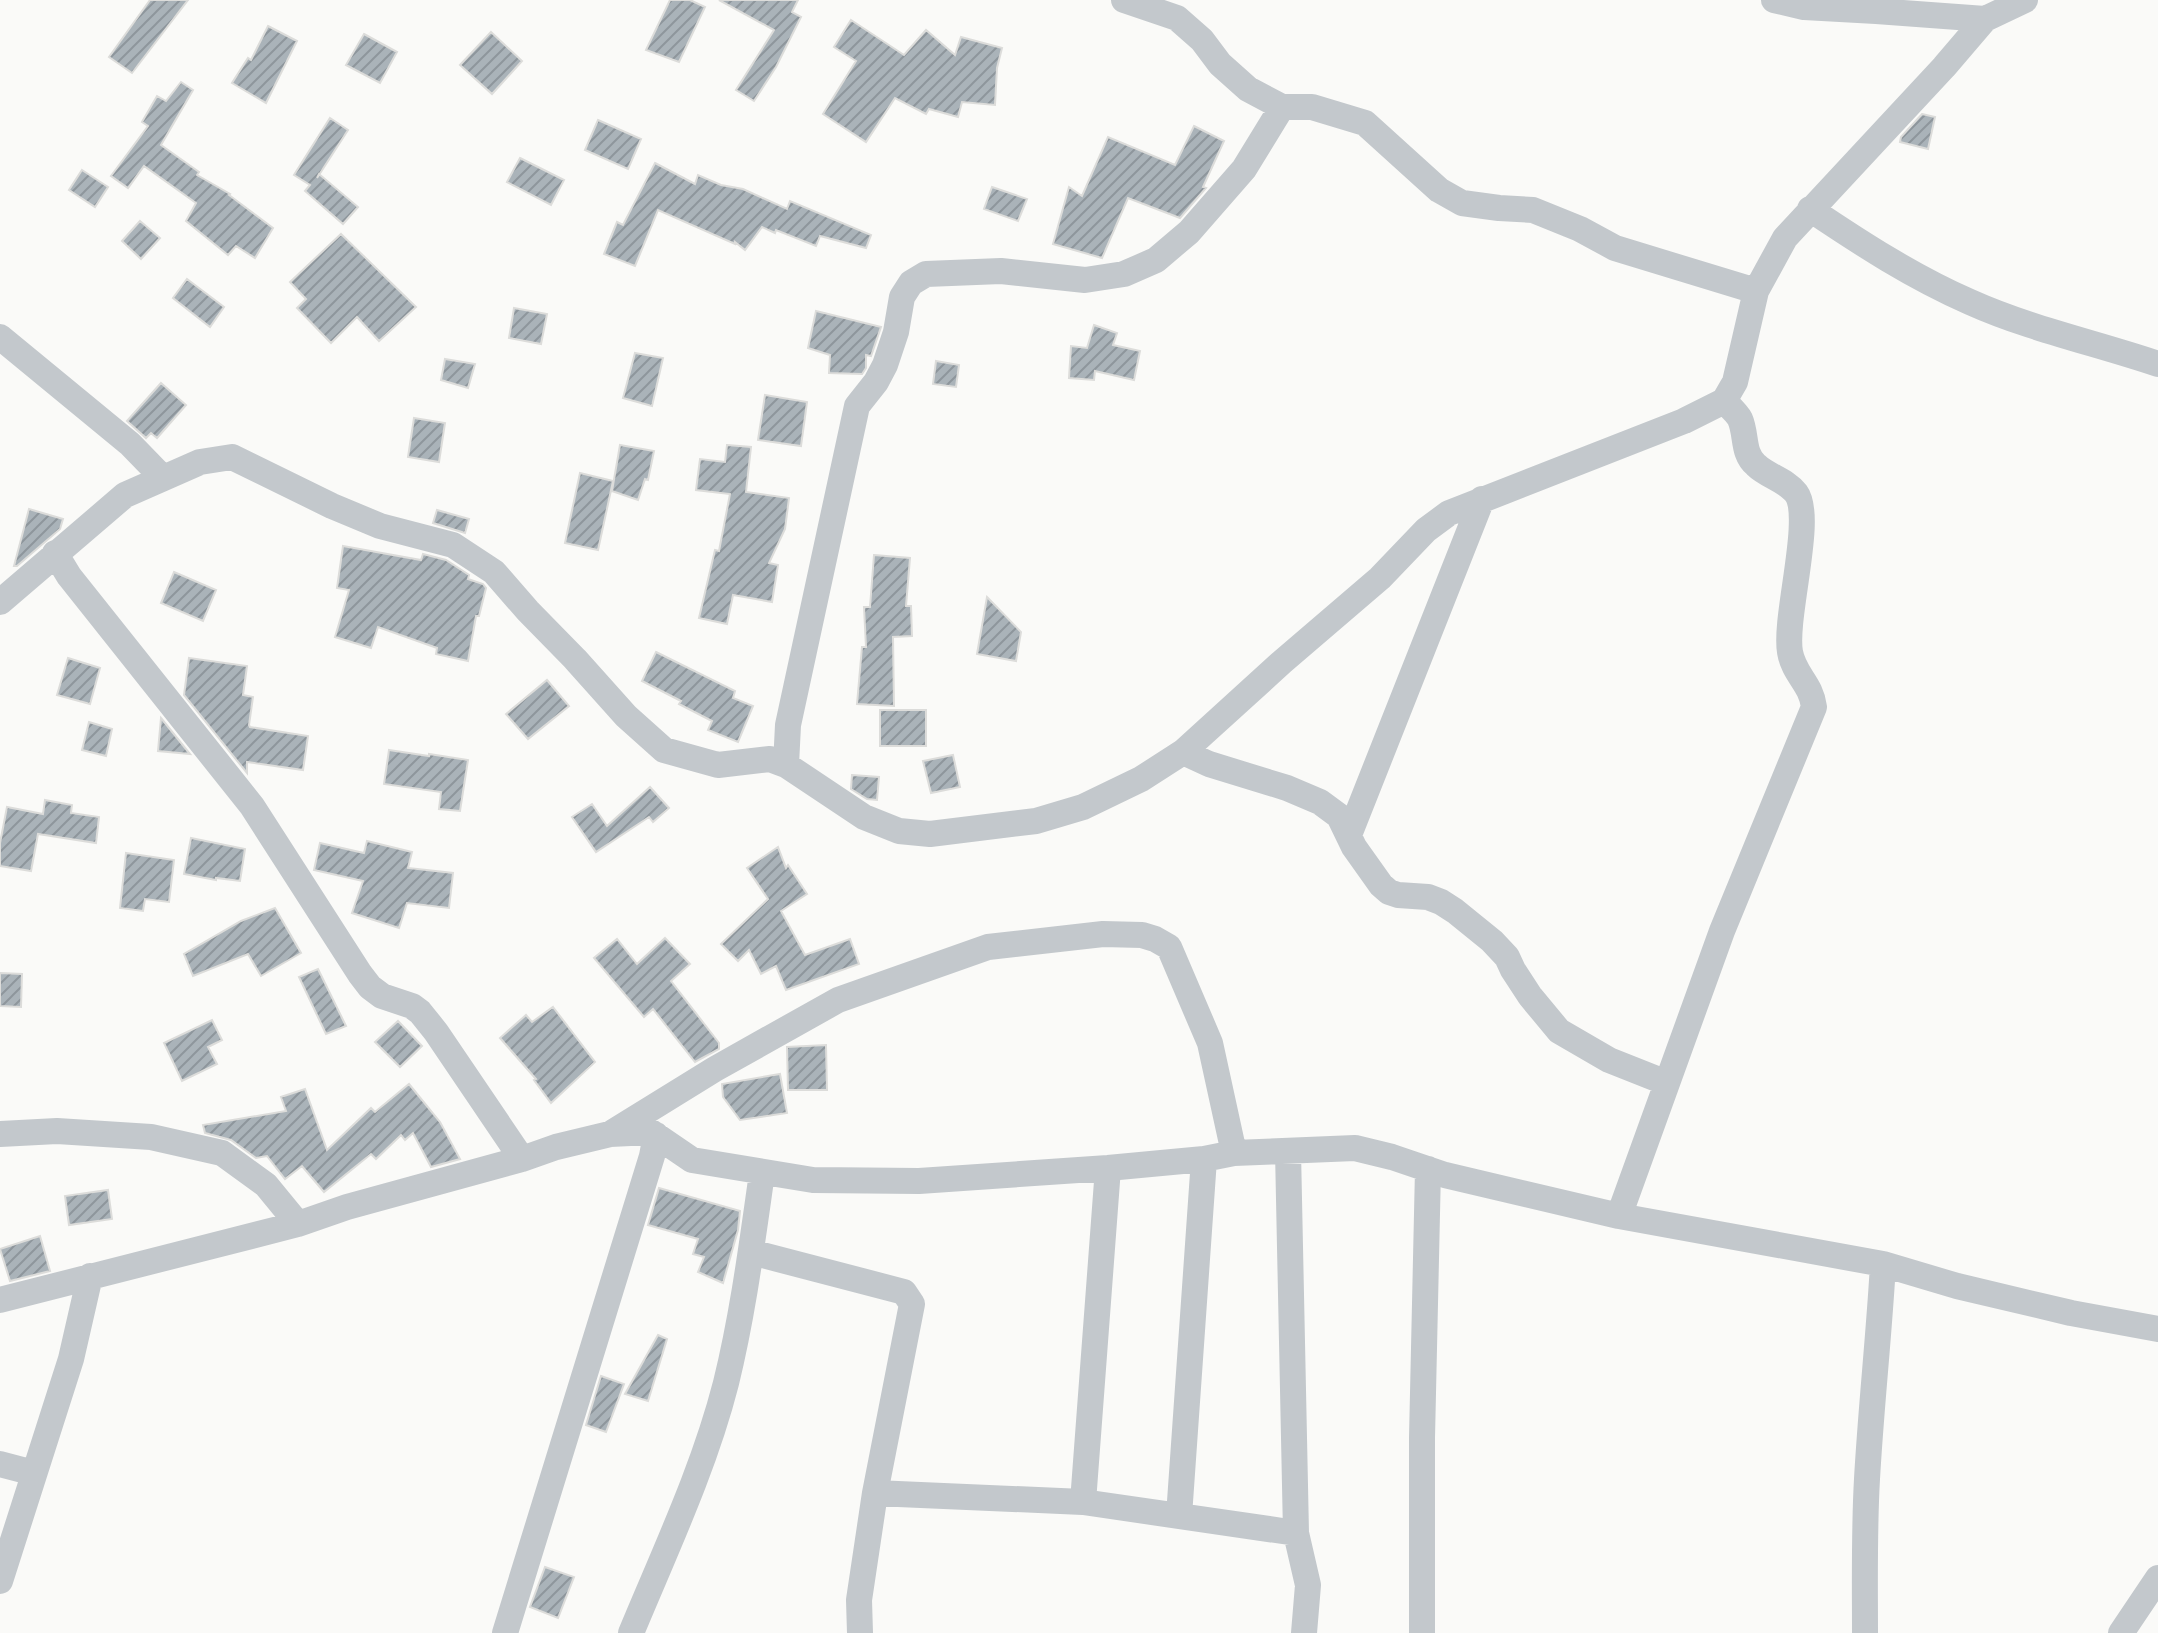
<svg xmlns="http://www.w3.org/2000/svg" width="2158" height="1633" viewBox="0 0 2158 1633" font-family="Karla,sans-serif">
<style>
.building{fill:url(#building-hatch);stroke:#dcdcda;stroke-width:2}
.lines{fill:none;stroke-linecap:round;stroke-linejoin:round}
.street{stroke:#c3c8cc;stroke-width:26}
</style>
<defs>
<pattern id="building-hatch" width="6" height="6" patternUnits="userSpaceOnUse" patternTransform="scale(2)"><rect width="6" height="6" fill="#aab3b9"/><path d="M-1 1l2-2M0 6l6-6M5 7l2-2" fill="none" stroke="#8e969c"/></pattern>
</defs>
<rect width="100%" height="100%" fill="#fafaf8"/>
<path class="building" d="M 150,0 L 188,0 L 132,73 L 109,57 Z
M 670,0 L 690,0 L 705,7 L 679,62 L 646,50 Z
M 719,0 L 798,0 L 792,12 L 801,17 L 776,67 L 754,101 L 736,90 L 774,30 Z
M 851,20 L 904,55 L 926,30 L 955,55 L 961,37 L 1002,48 L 997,68 L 995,105 L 962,102 L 958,117 L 929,109 L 926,114 L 895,98 L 866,142 L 823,114 L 856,61 L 834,47 Z
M 268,26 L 297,41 L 266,103 L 232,83 L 248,58 L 251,60 Z
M 491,32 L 522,61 L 492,94 L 460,65 Z
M 364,34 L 397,52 L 380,83 L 346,65 Z
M 181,82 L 193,90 L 161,145 L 199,172 L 197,175 L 230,194 L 229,195 L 273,228 L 255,258 L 236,246 L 228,255 L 186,221 L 196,203 L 144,166 L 128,188 L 111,176 L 148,126 L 142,122 L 157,96 L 166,101 Z
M 1922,114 L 1935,117 L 1928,149 L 1900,142 L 1901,137 Z
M 330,118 L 348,130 L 317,178 L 319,174 L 358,207 L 343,224 L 305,191 L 310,185 L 294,175 Z
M 598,120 L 641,139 L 628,169 L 585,150 Z
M 1194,126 L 1224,141 L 1203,187 L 1206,188 L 1180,218 L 1128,198 L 1102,258 L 1053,244 L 1069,187 L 1082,196 L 1108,137 L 1175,165 Z
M 520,158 L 564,180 L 551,205 L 507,182 Z
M 655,163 L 695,184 L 698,175 L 721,185 L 743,189 L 787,209 L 790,201 L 871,235 L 866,248 L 820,236 L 816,246 L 776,230 L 775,233 L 762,227 L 745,250 L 735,242 L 735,244 L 658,210 L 635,266 L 604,254 L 617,222 L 623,225 Z
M 82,170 L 108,187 L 95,207 L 69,190 Z
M 992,187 L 1027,199 L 1018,221 L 984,209 Z
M 140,221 L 160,238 L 141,259 L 122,241 Z
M 341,234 L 416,307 L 379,341 L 357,317 L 331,343 L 297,308 L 306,299 L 290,282 Z
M 187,279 L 224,307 L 210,327 L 173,298 Z
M 514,308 L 547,314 L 541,344 L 509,338 Z
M 816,311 L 881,327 L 871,356 L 866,355 L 866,368 L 862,374 L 829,373 L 830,355 L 808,348 Z
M 1094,325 L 1117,333 L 1113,345 L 1140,351 L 1134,380 L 1095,371 L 1094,380 L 1069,378 L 1071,346 L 1087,348 Z
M 635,353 L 663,358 L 652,406 L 623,398 Z
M 445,359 L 475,364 L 468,388 L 441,380 Z
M 936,361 L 959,365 L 956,387 L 933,384 Z
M 161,383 L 186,405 L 157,438 L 151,433 L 146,438 L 127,421 Z
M 765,395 L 807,402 L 801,446 L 758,440 Z
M 414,418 L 445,423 L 439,462 L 408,457 Z
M 620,445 L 654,451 L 648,480 L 645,479 L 638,500 L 612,491 Z
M 727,445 L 751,447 L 746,492 L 789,498 L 785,529 L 769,563 L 778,565 L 772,602 L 733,595 L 727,624 L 699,618 L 715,550 L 719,551 L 730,494 L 696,490 L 700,459 L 725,462 Z
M 580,473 L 613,481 L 598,550 L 565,543 Z
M 29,509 L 63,519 L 60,529 L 17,566 L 14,566 Z
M 437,510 L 469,519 L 465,533 L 433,523 Z
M 343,546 L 421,560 L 423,554 L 446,560 L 469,575 L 468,579 L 483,584 L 486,588 L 479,616 L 476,616 L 468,661 L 436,654 L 437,648 L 378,627 L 371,648 L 335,637 L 349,590 L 337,588 Z
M 874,555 L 910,558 L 906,606 L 911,606 L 912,636 L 893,637 L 894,706 L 857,704 L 862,647 L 866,647 L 864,607 L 870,607 Z
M 174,572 L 216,590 L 203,621 L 161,603 Z
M 987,597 L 1021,632 L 1016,661 L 977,654 Z
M 656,652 L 735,691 L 733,698 L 753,706 L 738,742 L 708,730 L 712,721 L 679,704 L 681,701 L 642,681 Z
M 68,658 L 100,668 L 90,704 L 57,695 Z
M 189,658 L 247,666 L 243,695 L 253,697 L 249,725 L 250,727 L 308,736 L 303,770 L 247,762 L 247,773 L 184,695 Z
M 547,680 L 569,706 L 528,739 L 506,714 Z
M 880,710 L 926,710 L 926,746 L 880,746 Z
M 161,718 L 190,754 L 158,751 Z
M 89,722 L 112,729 L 106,756 L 82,750 Z
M 389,750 L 429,756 L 429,754 L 468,760 L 460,811 L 439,809 L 441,792 L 384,784 Z
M 953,755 L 960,787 L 931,793 L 923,761 Z
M 852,775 L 879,777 L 877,800 L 867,799 L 851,789 Z
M 650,787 L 669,808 L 653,822 L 649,817 L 596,852 L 572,817 L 592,804 L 607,826 Z
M 45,800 L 72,805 L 71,813 L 99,817 L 96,843 L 38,834 L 31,871 L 0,866 L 0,843 L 7,807 L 43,814 Z
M 191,838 L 245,849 L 240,881 L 216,878 L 216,880 L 184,874 Z
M 367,841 L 412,852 L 408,868 L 453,873 L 449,908 L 407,903 L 399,928 L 352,913 L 363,881 L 314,870 L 320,843 L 364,853 Z
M 778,847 L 786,868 L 788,865 L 807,894 L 781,911 L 805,955 L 850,939 L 859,964 L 786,990 L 776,966 L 761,974 L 749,950 L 738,961 L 721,944 L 768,899 L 747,868 Z
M 126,853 L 174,860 L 169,902 L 145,899 L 143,911 L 120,908 Z
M 275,908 L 301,953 L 261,976 L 248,954 L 193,976 L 184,954 L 241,921 Z
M 665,938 L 690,964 L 671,981 L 719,1043 L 719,1049 L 695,1062 L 653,1009 L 644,1017 L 594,958 L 617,939 L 637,964 Z
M 318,969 L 346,1026 L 326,1034 L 299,977 Z
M 0,973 L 22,974 L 21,1007 L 0,1006 Z
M 553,1007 L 595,1062 L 551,1103 L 534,1080 L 536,1079 L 500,1038 L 526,1015 L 532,1022 Z
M 212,1020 L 222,1040 L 208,1047 L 217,1064 L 182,1081 L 164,1043 Z
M 398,1021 L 422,1046 L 400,1067 L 375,1042 Z
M 826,1045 L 827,1090 L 788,1090 L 787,1047 Z
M 780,1074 L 787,1113 L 740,1120 L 723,1097 L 722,1084 Z
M 409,1084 L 440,1122 L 460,1159 L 431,1167 L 413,1133 L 405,1140 L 401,1135 L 376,1159 L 371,1154 L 324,1192 L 302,1166 L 285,1179 L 267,1156 L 256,1158 L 231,1140 L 205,1133 L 203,1125 L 286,1111 L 281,1097 L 305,1089 L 327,1150 L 371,1108 L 375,1112 Z
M 659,1188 L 740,1211 L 738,1230 L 723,1283 L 698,1272 L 704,1257 L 693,1254 L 698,1239 L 648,1225 Z
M 108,1190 L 112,1219 L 69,1225 L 65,1196 Z
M 40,1236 L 50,1271 L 10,1281 L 0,1249 Z
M 658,1335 L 667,1339 L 648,1401 L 625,1394 Z
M 601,1376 L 624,1384 L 606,1432 L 586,1425 Z
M 545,1567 L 574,1577 L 558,1618 L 530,1607 Z"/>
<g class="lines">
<path class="street" d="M 1124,0 L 1177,18 L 1202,40 L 1220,64 L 1248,89 L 1282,107 L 1312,107 L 1365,123 L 1439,190 L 1462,203 L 1499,208 L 1533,210 L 1580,229 L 1615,248 L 1756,291
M 1774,0 L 1804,7 L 1876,11 L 1985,19
M 1810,209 C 1862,244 1913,277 1970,302 C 2030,329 2096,343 2158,364
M 0,337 L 130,444 L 163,478
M 55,553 L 69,576 L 252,806 L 360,974 L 370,987 L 382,996 L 412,1006 L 420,1012 L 436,1032 L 522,1159
M 0,602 L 125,495 L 200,462 L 232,457 L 332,506 L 380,526 L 453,545 L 494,572 L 528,611 L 575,659 L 626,716 L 664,750 L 718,765 L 770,759 L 786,765 L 864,817 L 899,831 L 930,834 L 1036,821 L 1083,807 L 1141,779 L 1183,752 L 1282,662 L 1380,578 L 1426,530 L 1449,513 L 1684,421 L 1724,401 L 1735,382 L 1756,291 L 1785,238 L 1944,67 L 1985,19 L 2025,0
M 1183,752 L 1209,764 L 1287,788 L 1320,802 L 1339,816 L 1354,847 L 1381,885 L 1389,892 L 1398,895 L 1428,897 L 1441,902 L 1455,911 L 1492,941 L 1507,957 L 1513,970 L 1530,996 L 1559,1031 L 1609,1060 L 1667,1083
M 786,765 L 788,725 L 857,406 L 876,382 L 885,365 L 896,332 L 902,297 L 911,283 L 926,274 L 1001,271 L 1085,280 L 1124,274 L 1156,260 L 1189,232 L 1244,169 L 1282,107
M 1349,835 L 1482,499
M 613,1132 L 715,1069 L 838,1000 L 988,947 L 1103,934 L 1142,935 L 1155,939 L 1169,947 L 1210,1043 L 1234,1153
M 0,1134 L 57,1131 L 151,1137 L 222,1153 L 266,1185 L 298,1224
M 1288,1151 L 1296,1533 L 1308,1585 L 1304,1633
M 1619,1216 L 1722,931 L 1814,707 C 1811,683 1794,675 1790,652 C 1784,617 1814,517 1796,493 C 1786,480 1767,476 1756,465 C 1742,453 1747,435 1740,419 C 1737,413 1729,406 1724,401
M 751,1252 L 904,1292 L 912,1304 L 875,1493 L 859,1600 L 860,1633
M 0,1300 L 298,1224 L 347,1207 L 522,1159 L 556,1147 L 610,1134 L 651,1132 L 692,1160 L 813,1180 L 919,1181 L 1108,1168 L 1204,1159 L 1234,1153 L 1355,1148 L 1392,1157 L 1445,1175 L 1619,1216 L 1883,1264 L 1957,1286 L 2071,1313 L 2158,1329
M 0,1464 L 34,1473
M 875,1493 L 1083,1502 L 1296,1533
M 1083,1502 L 1108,1168
M 1179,1516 L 1204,1159
M 0,1581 L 71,1359 L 90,1276
M 505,1633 L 652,1156 L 656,1135
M 631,1633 C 665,1551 704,1469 726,1383 C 743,1314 752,1243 762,1173
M 1422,1633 L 1422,1438 L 1428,1169
M 1865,1633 C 1865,1582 1864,1530 1867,1479 C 1871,1407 1879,1336 1883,1264
M 2121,1633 L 2158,1578"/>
</g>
</svg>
